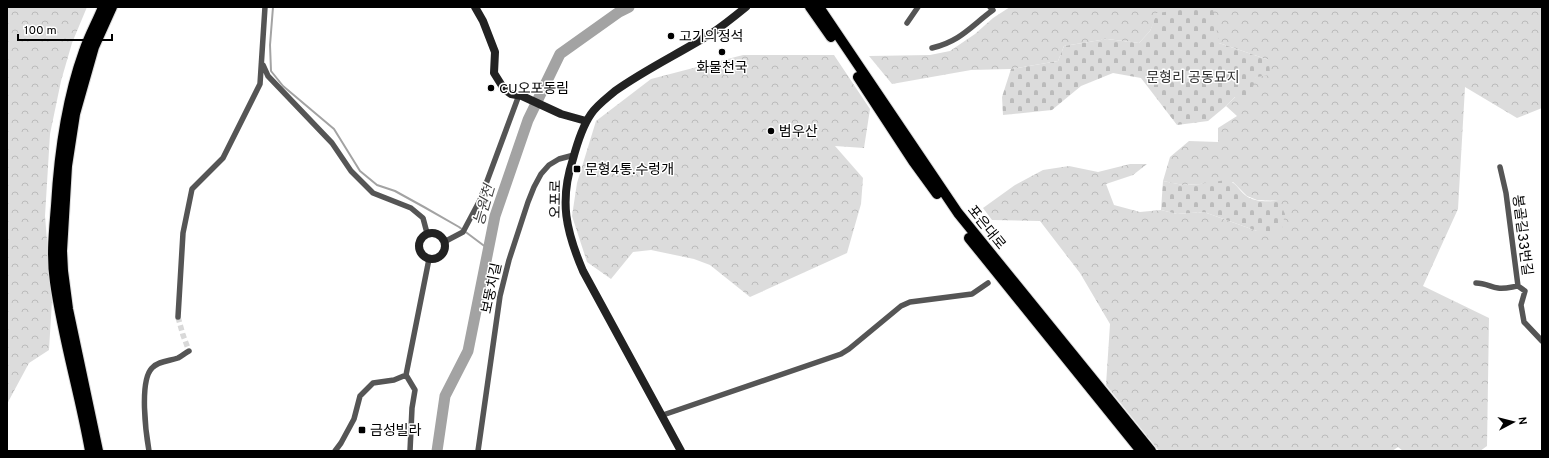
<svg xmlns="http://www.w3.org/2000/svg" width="1549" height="458" viewBox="0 0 1549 458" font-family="Overpass,'Noto Sans KR',sans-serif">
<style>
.forest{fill:url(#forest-crowns)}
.cemetery{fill:url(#cemetery-stones)}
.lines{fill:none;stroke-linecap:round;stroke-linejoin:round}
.stream{stroke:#a3a3a3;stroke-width:2}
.river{stroke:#a3a3a3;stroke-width:11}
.street-tunnel{stroke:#d9d9d9;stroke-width:5.5;stroke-dasharray:5.5 3;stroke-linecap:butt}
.highway-casing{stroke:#dbdbdb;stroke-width:12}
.street{stroke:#555;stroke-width:5.5}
.secondary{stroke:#222;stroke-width:8}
.highway{stroke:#000;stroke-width:10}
.poi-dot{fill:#000;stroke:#fff;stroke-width:1.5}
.labels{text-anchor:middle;stroke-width:3;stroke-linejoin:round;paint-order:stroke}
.poi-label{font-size:14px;fill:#000;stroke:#fff;text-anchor:start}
.park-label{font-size:14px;fill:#333;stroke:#fff}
.street-label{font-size:14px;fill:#000;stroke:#fff}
.water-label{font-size:15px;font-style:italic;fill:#444;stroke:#fff}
</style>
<defs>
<pattern id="forest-crowns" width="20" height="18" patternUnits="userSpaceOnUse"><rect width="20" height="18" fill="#dcdcdc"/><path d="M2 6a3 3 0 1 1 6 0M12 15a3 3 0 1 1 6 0" fill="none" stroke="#bbb"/></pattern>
<pattern id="cemetery-stones" width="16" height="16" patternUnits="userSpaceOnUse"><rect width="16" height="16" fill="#dcdcdc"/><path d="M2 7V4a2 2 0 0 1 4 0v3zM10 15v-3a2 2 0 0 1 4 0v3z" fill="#bbb"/></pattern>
</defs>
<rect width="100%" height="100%" fill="#fff"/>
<path class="forest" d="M 7,7 L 87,7 L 72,43 L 61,81 L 50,134 L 45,216 L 52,301 L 49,350 L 29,363 L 7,404 Z
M 1010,7 L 1542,7 L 1542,108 L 1517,118 L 1465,87 L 1458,209 L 1423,286 L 1489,318 L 1487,446 L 1480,451 L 1403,451 L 1398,447 L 1392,451 L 1159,451 L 1106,385 L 1110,324 L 1080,273 L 1040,221 L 992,220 L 983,208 L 1015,185 L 1043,170 L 1069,166 L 1098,172 L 1130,164 L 1147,164 L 1133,175 L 1106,184 L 1114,205 L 1140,212 L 1161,210 L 1177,214 L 1204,212 L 1257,231 L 1279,201 L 1257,200 L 1247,196 L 1233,182 L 1183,185 L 1163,181 L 1170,157 L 1189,141 L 1218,142 L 1218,128 L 1237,116 L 1226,106 L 1256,77 L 1269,60 L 1219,43 L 1158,13 L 1150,31 L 1139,43 L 1107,39 L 1064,46 L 1058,61 L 1011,69 L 971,70 L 892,84 L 869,56 L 930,55 L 950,51 L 975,34 L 993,18 Z
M 743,55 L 834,55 L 870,109 L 864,148 L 835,146 L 863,178 L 861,204 L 847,253 L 750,297 L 710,265 L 694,259 L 651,250 L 633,252 L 611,279 L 587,262 L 572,216 L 577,183 L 596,121 L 651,79 Z"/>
<path class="cemetery" d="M 1188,9 L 1213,9 L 1219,43 L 1269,60 L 1270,75 L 1256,77 L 1249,100 L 1235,97 L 1226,106 L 1208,121 L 1177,125 L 1141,78 L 1113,73 L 1081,86 L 1052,110 L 1003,115 L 1002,97 L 1011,69 L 1058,61 L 1064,46 L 1107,39 L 1139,43 L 1150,31 L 1157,13 Z
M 1226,180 C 1236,182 1238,189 1245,195 C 1254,203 1269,201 1279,201 L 1285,214 L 1281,233 L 1257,231 L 1204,212 L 1177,214 L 1161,210 L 1163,181 L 1183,185 L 1201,184 Z"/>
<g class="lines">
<path class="stream" d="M 273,7 L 270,45 L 271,71 L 283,86 L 334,129 L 360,171 L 377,185 L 395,191 L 424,207 L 459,227 L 487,248"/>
<path class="river" d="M 437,451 L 445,396 L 468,351 L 495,216 L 528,120 L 560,54 L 619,12 L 629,7"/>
<path class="street-tunnel" d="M 178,317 L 183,335 L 189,351"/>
<defs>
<path id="highway" d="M 810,7 L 831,37
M 819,7 L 958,213 L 1151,451
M 858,77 L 913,161 L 937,194
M 969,238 L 1141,451
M 90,451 C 80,394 63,339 55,282 C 51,256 54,231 56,206 C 59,153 66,101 84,51 C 89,36 97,22 103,7
M 98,451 L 68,309 L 63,271 L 62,251 L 67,166 L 75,114 L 94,47 L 112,7"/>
</defs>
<use href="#highway" class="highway-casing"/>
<path class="street" d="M 907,23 L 918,7
M 932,48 C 961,41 971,26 993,10 L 990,7
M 263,65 L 268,76 L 332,143 L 351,171 L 373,193 L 411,208 L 423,218 L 427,233
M 1500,167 L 1506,193 L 1518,286 L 1525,291 L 1521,305 L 1524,322 L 1542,341
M 444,242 L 463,232 L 480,200 L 519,95
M 1476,283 C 1485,283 1491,287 1498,288 C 1505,289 1511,287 1518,286
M 178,317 L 183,233 L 192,189 L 223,158 L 260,84 L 265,7
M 406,375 L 415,390 L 412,408 L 410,451
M 663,415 L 841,354 L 849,349 L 901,306 L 910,302 L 972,294 L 988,283
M 149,451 C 146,434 139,381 152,368 C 158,361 170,361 178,358 C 182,356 185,353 189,351
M 335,451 L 341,443 L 354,419 L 360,396 L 373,383 L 394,380 L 406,375 L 429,259
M 478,451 L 500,296 L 509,260 L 528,202 L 534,187 L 541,174 L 549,165 L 559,159 L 574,155"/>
<path class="secondary" d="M 475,7 L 483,21 L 495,52 L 494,73 L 504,89 L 511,94 L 522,96 L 561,114 L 586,121
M419 246a13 13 0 1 1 26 0a13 13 0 1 1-26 0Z
M 681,451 L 583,271 C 566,231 559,201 573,159 C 577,144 582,127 591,114 C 597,105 607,98 615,91 C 646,69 680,53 712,33 C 724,25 735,16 746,7"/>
<use href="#highway" class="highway"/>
</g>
<g class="poi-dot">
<circle cx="671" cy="36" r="4"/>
<circle cx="722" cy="52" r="4"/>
<circle cx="491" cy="88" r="4"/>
<circle cx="771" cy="131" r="4"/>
<rect x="573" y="165" width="8" height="8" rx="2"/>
<rect x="358" y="426" width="8" height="8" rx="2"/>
</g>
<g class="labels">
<g class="poi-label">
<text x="679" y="41">고기의정석</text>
<text x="722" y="72" text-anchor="middle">화물천국</text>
<text x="499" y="93">CU오포동림</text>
<text x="779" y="136">범우산</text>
<text x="585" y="174">문형4통.수렁개</text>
<text x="370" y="435">금성빌라</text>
</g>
<g class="park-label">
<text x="1193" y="82">문형리 공동묘지</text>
</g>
<g class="street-label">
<text transform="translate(555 199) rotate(-89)" y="5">오포로</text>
<text transform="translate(987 227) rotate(51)" y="5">포은대로</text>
<text transform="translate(1523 235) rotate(83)" y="5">봉골길33번길</text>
<text transform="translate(491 288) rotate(-78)" y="5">보뚱치길</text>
</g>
<g class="water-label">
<text transform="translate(484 205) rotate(-74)" y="5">능원천</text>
</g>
</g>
<rect width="1549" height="458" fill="none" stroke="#000000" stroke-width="16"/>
<g transform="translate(1513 422) rotate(83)" stroke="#ffffff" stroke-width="3" paint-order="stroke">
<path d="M0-3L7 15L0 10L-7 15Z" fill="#000000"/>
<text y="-6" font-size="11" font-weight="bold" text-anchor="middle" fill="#000000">N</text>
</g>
<path d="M18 34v6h94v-6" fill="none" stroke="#000000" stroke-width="2"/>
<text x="24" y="34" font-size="12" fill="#000000" stroke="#ffffff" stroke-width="3" paint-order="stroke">100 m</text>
</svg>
